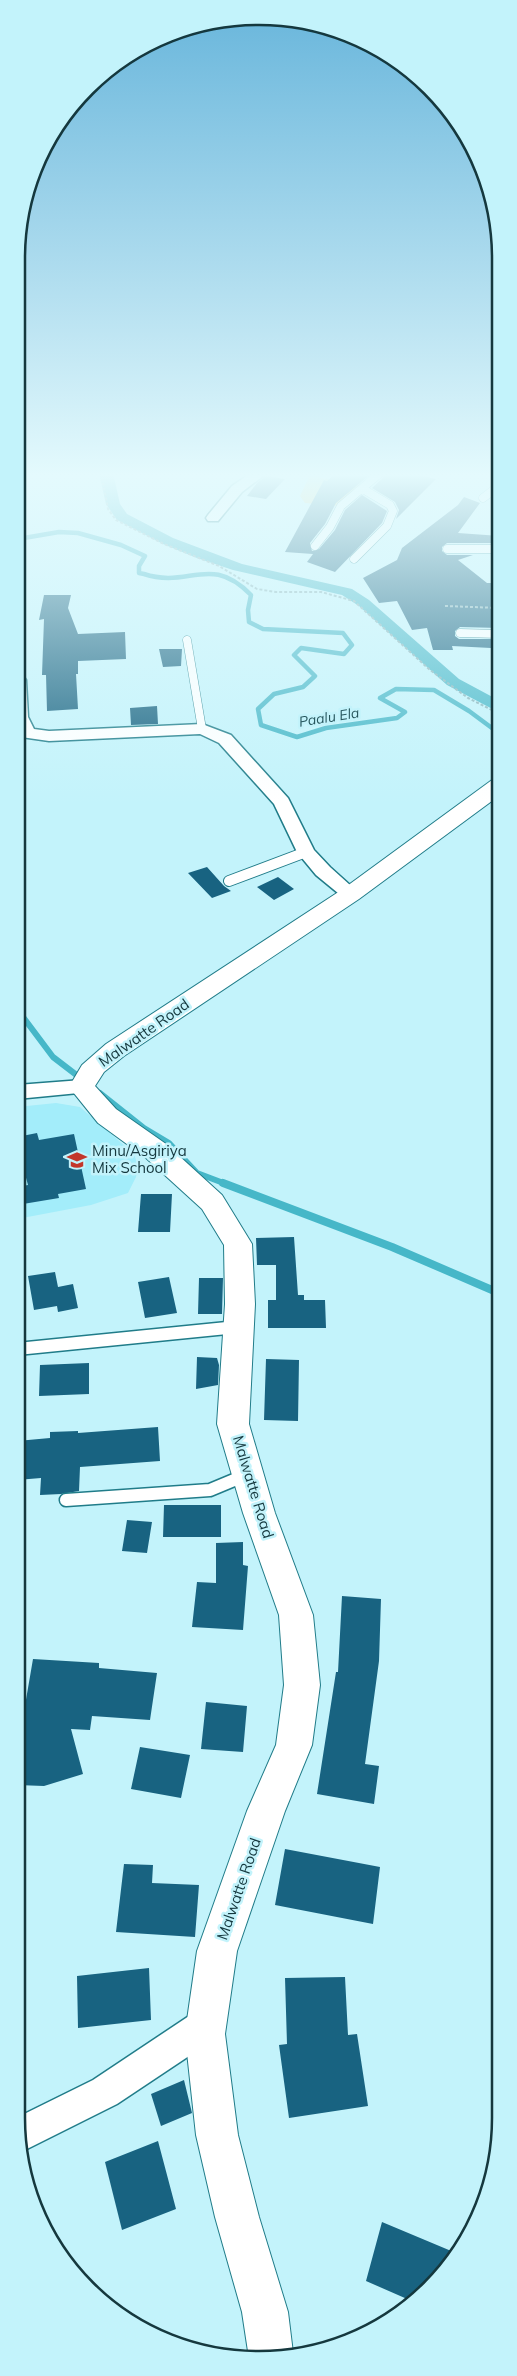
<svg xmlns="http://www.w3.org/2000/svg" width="517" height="2376" viewBox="0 0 517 2376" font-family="Mulish,sans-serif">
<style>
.built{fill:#a3edfa}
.green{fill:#f0d48b}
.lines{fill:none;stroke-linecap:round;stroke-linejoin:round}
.stream-far2{stroke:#46b7c8;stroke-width:4.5}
.stream-far1{stroke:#46b7c8;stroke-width:6}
.stream{stroke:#46b7c8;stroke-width:8}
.canal{fill:#46b7c8;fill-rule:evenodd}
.building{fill:#186381}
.service-far2-casing{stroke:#207c89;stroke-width:9}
.service-far1-casing{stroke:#207c89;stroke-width:12}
.service-casing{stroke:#207c89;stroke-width:15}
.minor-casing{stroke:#207c89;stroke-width:3}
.tertiary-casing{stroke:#207c89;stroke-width:2}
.path{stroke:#88b3ba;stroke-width:2;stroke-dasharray:3 2;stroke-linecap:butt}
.service-far2{stroke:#fff;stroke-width:8}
.service-far1{stroke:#fff;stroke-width:10}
.service{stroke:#fff;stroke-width:12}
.minor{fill:#fff;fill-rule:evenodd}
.tertiary{fill:#fff;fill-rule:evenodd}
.labels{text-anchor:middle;stroke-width:5;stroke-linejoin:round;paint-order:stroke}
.far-water-label{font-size:14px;font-style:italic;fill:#26565d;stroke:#c3f3fb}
.street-label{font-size:15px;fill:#15383e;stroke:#c3f3fb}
.poi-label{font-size:15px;fill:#15383e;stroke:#c3f3fb;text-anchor:start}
.rim{fill:none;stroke:#15383e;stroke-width:2.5}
</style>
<rect width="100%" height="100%" fill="#c3f3fb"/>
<path class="built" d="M 56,1103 L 80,1107 L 134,1154 L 138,1166 L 136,1177 L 128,1193 L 91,1205 L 17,1219 L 17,1107 Z"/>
<path class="green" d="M 262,473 L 323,473 L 319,476 L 321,478 L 365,486 L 341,506 L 305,503 L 300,496 L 309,477 Z"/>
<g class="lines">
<path class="stream-far2" d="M 18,539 L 59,532 L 78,533 L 121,545 L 145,556 L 139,566 L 139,573 L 144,574 C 189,589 210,553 251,595 L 248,610 L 249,622 L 263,629 L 343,633 L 352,645 L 344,654 L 301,648 L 294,655 L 315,676 L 303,687 L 274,694 L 258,709 L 261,725 L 297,737 L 326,728 L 397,718 L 405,712 L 380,698 L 396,689 L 434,690 L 469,711 L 500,734"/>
<path class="stream-far1" d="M 17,1009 L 53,1057 L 83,1080
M 100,1093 L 144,1128 L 169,1143 L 197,1173 L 226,1184"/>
<path class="stream" d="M 223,1183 L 392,1247 L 499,1293"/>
<path class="canal" d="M 99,473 L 113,473 L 120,504 L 127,514 L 173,538 L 242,564 L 352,589 L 369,600 L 459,679 L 500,701 L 500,713 L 447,685 L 359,606 L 342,595 L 233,570 L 197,558 L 163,544 L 117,520 L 106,504 Z"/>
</g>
<path class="building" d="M 336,473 L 372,473 L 336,503 L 325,524 L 310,543 L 312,551 L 319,549 L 335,530 L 345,510 L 362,495 L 387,511 L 382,523 L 335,572 L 307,562 L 313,554 L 285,552 L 324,480 L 327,481 Z
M 386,473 L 410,473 L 436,479 L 396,519 L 399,510 L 395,502 L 372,488 L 384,477 Z
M 266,476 L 285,479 L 266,499 L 247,496 L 257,483 Z
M 464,497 L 480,503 L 458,533 L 500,536 L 500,543 L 447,543 L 442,547 L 442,551 L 447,555 L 473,555 L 458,560 L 487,583 L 494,583 L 494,587 L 500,587 L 500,628 L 460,627 L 455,631 L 455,636 L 459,639 L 491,639 L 491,648 L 452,646 L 453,650 L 433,650 L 427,628 L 412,630 L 397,601 L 379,603 L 363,578 L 397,560 L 402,548 L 458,505 Z
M 44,595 L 71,595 L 68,608 L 78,634 L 125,632 L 126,659 L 78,661 L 78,674 L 76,674 L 78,709 L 47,711 L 46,675 L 42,675 L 44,619 L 39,620 Z
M 159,649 L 182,649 L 181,666 L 163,667 Z
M 157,706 L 158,724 L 131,725 L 130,708 Z
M 207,867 L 224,886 L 231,891 L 212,898 L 188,873 Z
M 278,877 L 294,889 L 274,900 L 257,887 Z
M 37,1133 L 39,1140 L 74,1134 L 86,1189 L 58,1194 L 59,1198 L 17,1205 L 17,1187 L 28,1185 L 17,1145 L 17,1137 Z
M 141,1194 L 172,1194 L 170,1232 L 138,1232 Z
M 294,1237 L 298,1295 L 304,1295 L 304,1300 L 325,1300 L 326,1328 L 268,1328 L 268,1300 L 276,1300 L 276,1265 L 257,1265 L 256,1238 Z
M 55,1272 L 58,1287 L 73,1284 L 78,1308 L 58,1312 L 57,1306 L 34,1310 L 28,1276 Z
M 169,1277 L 177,1313 L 145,1318 L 138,1282 Z
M 199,1278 L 223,1278 L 222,1314 L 198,1314 Z
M 197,1357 L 217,1358 L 219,1365 L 218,1385 L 196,1389 Z
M 266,1359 L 299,1360 L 298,1421 L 264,1420 Z
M 89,1363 L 89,1394 L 39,1396 L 40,1365 Z
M 158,1427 L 160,1461 L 80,1467 L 79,1491 L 61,1494 L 40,1495 L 41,1478 L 17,1480 L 17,1441 L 50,1438 L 50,1432 L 78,1431 L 78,1433 Z
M 164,1505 L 221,1505 L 221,1537 L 163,1537 Z
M 127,1520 L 152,1522 L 147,1553 L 122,1551 Z
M 243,1542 L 243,1565 L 248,1566 L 243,1630 L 192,1627 L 197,1582 L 216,1583 L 216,1543 Z
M 342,1596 L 381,1599 L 379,1661 L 365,1764 L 379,1766 L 374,1804 L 317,1794 L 336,1672 L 338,1672 Z
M 33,1659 L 99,1663 L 99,1668 L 157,1673 L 150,1720 L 92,1716 L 90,1730 L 71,1729 L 83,1774 L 44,1786 L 17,1785 L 17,1752 Z
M 206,1702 L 247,1706 L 243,1752 L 201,1749 Z
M 140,1747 L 190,1755 L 181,1798 L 131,1789 Z
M 285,1849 L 380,1867 L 373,1924 L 275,1905 Z
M 124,1864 L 153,1865 L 152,1883 L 199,1885 L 195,1937 L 116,1932 Z
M 149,1968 L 151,2020 L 78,2028 L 77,1976 Z
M 345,1977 L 348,2035 L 357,2034 L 368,2106 L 289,2118 L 279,2045 L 287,2044 L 285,1978 Z
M 184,2080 L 192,2113 L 161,2126 L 151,2094 Z
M 158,2141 L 176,2209 L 122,2230 L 105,2162 Z
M 382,2222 L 456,2253 L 414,2302 L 366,2281 Z"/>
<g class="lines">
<defs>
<path id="service-far2" d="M 483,498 L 500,485
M 315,546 L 330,527 L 341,506 L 380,473
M 447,549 L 500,549
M 354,559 L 387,526 L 393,511 L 390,505 L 363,489
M 460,633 L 500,634
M 187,640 L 202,729"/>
<path id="service-far1" d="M 229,881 L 306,852"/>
<path id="service" d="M 17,1349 L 237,1327
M 66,1500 L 210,1490 L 246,1475"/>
<path id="minor" d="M 251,473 L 267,473 L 242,492 L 218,521 L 208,521 L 206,518 L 208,515 L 232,486 Z
M 18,675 L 24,677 L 26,680 L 28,717 L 34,729 L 49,731 L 202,724 L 231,735 L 288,798 L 314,850 L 330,867 L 360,894 L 358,898 L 351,900 L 344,898 L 316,875 L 297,852 L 274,804 L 219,743 L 200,734 L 49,741 L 21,737 L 18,731 Z
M 82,1080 L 89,1082 L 93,1087 L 89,1092 L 17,1099 L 17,1085 Z
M 207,2007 L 219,2012 L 224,2024 L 219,2036 L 117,2104 L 23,2151 L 16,2118 L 93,2080 L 195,2012 Z"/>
<path id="tertiary" d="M 500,779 L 500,795 L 359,899 L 124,1056 L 104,1072 L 95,1086 L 116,1109 L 166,1144 L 222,1195 L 252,1244 L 255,1304 L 249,1424 L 275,1513 L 313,1615 L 320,1685 L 312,1745 L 285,1811 L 237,1951 L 225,2034 L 238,2135 L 259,2217 L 288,2312 L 293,2353 L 249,2358 L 242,2312 L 215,2217 L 196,2135 L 185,2034 L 197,1951 L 247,1811 L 276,1745 L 284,1685 L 279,1615 L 243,1513 L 217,1424 L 225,1304 L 224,1245 L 202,1209 L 146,1158 L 98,1123 L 69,1087 L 82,1065 L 106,1044 L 343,889 L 492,780 Z"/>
</defs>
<use href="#service-far2" class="service-far2-casing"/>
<use href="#service-far1" class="service-far1-casing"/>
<use href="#service" class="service-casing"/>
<use href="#minor" class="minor-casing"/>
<use href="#tertiary" class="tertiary-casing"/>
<path class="path" d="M 101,473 L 108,509 L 116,520 L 164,544 L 219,566 L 257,589 L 276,592 L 321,592 L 354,601 L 430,670 L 468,698 L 500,714
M 445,606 L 500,608"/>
<use href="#service-far2" class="service-far2"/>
<use href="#service-far1" class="service-far1"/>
<use href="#service" class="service"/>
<use href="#minor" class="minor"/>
<use href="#tertiary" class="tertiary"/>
</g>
<linearGradient id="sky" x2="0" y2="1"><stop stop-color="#67b5db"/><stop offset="0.59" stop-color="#e4fafd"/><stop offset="1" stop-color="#e4fafd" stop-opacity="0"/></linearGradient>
<rect width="517" height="805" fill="url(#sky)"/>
<defs>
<symbol id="school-bare" viewBox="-9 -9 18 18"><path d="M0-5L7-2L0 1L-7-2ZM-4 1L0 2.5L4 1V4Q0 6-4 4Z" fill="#c3362a" stroke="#c3f3fb" stroke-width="2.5" paint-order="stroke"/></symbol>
</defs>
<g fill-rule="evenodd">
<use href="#school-bare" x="63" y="1146" width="28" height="28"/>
</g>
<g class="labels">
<g class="far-water-label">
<text transform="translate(329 717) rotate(-9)" y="5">Paalu Ela</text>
</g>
<g class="street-label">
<text transform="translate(144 1033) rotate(-35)" y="5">Malwatte Road</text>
<text transform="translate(253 1487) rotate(73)" y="5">Malwatte Road</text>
<text transform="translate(239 1889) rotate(-71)" y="5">Malwatte Road</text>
</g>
<g class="poi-label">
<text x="92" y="1156">Minu/Asgiriya<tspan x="92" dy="17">Mix School</tspan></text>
</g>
</g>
<path d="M0 0H517V2376H0ZM258 25H259A233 233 0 0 1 492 258V2118A233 233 0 0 1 259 2351H258A233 233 0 0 1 25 2118V258A233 233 0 0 1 258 25Z" fill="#c3f3fb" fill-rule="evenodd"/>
<path class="rim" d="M258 25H259A233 233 0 0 1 492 258V2118A233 233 0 0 1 259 2351H258A233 233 0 0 1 25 2118V258A233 233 0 0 1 258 25Z"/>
</svg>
